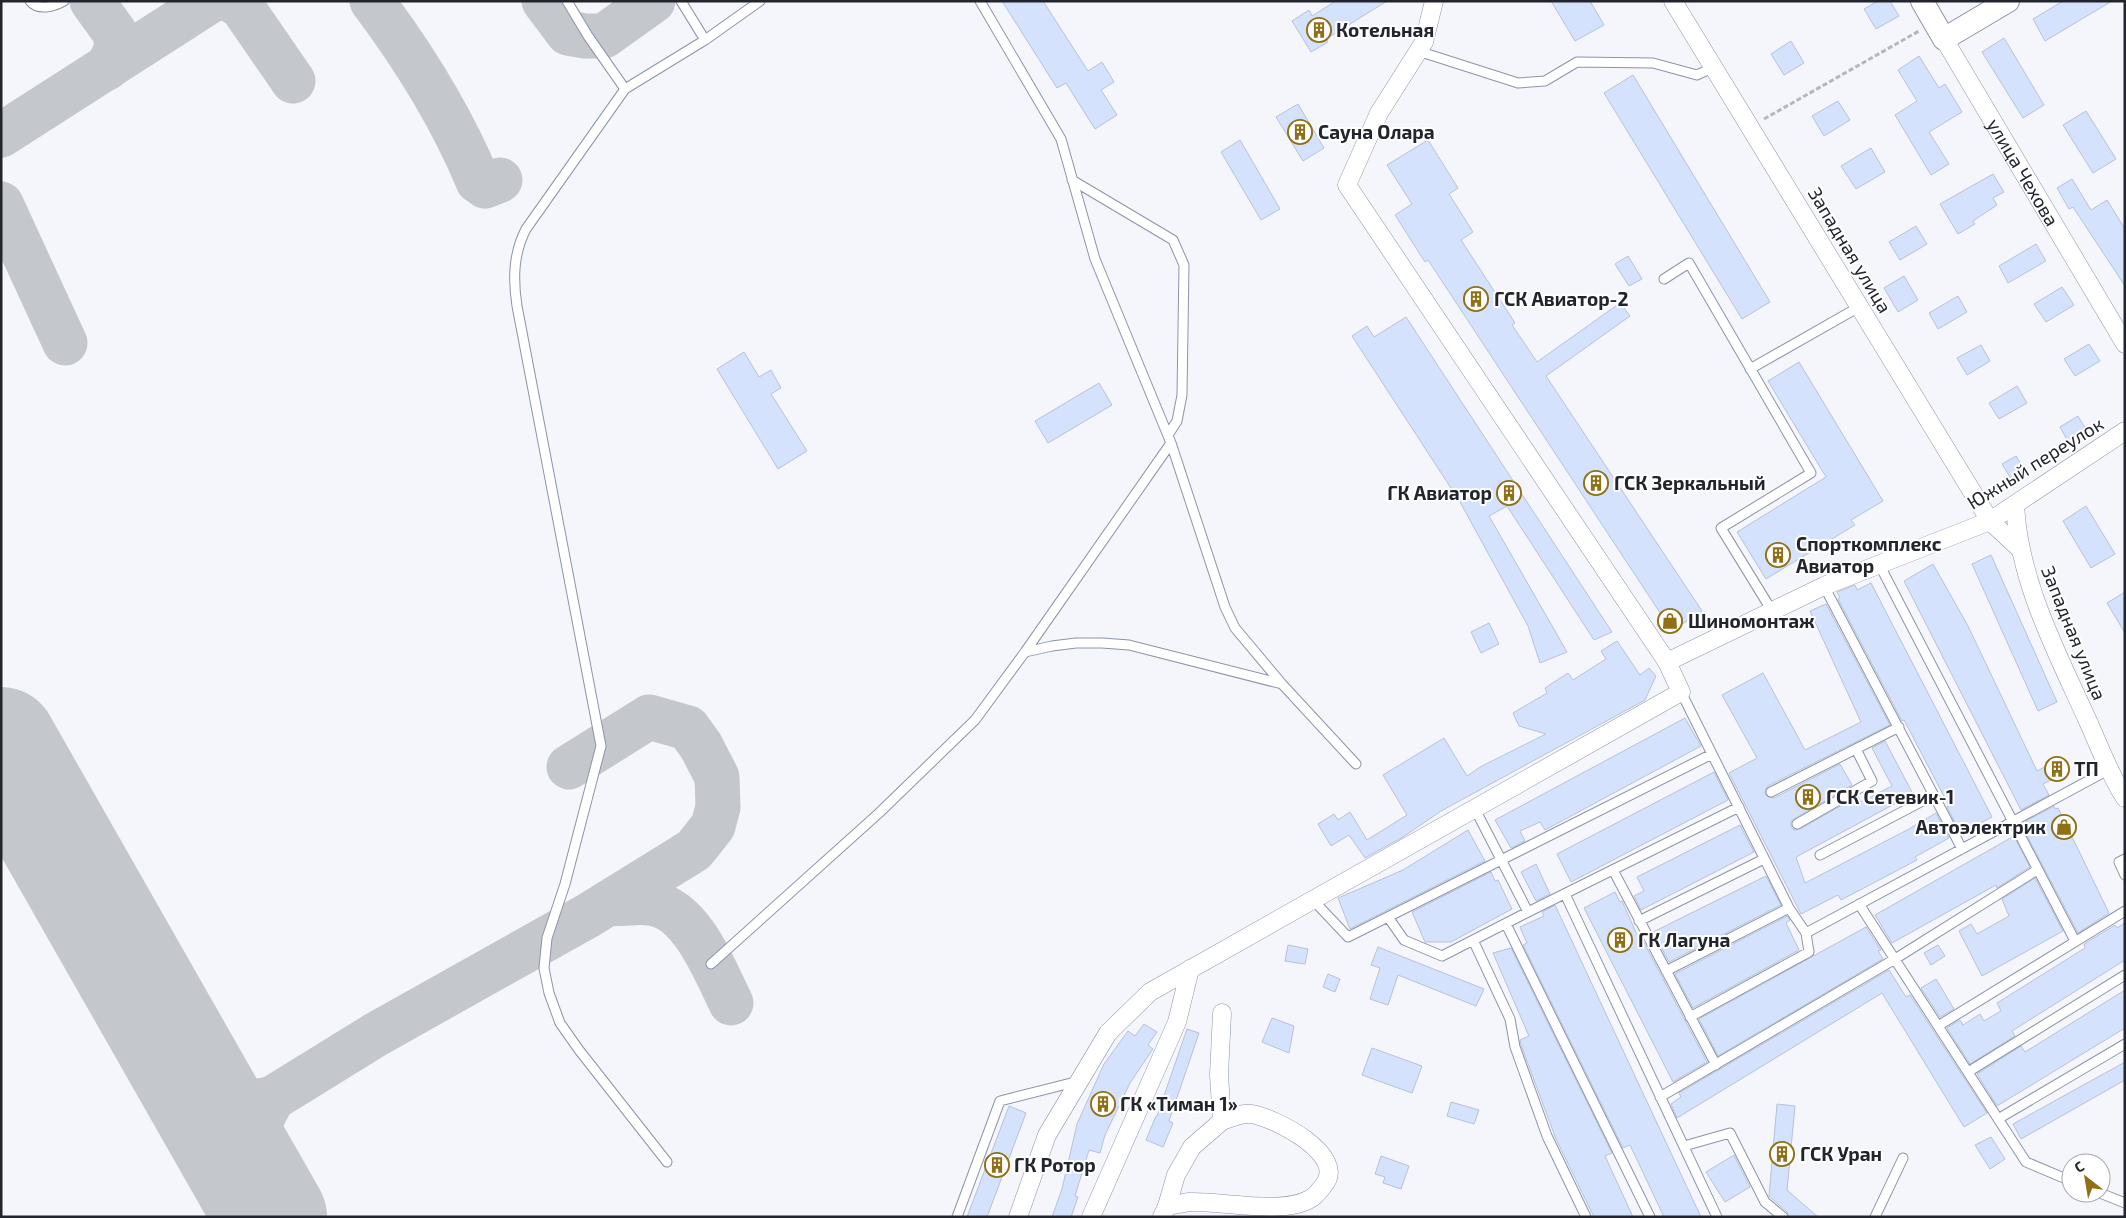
<svg xmlns="http://www.w3.org/2000/svg" width="2126" height="1218" viewBox="0 0 2126 1218" font-family="'Exo 2',sans-serif">
<style>
.lines{fill:none;stroke-linecap:round;stroke-linejoin:round}
.taxiway{stroke:#c4c7cc;stroke-width:45}
.runway{stroke:#c4c7cc;stroke-width:112}
.building{fill:#d5e2fd;stroke:#b7c2d8}
.service-casing{stroke:#8b94aa;stroke-width:11}
.minor-casing{stroke:#8b94aa;stroke-width:19}
.tertiary-casing{stroke:#8b94aa;stroke-width:24}
.path{stroke:#b4b7bd;stroke-width:3;stroke-dasharray:5 2.5;stroke-linecap:butt}
.service{stroke:#fff;stroke-width:9}
.minor{stroke:#fff;stroke-width:18}
.tertiary{stroke:#fff;stroke-width:22}
.labels{text-anchor:middle;stroke-width:4;stroke-linejoin:round;paint-order:stroke}
.poi-label{font-size:19px;font-weight:bold;fill:#22252e;stroke:#fff;text-anchor:start}
.street-label{font-size:19px;fill:#22252e;stroke:#fff}
</style>
<rect width="100%" height="100%" fill="#f4f6fb"/>
<g class="lines">
<path class="taxiway" d="M 92,1 L 115,33 L 117,49 L 107,68
M 233,1 L 242,7 L 293,81
M 372,1 C 414,57 451,116 478,181 L 485,186 L 500,180
M 544,1 L 568,33 L 585,36 L 604,36 L 653,1
M 1,135 L 210,1
M 1,204 L 65,343
M 608,903 C 624,905 639,900 655,904 C 693,912 715,971 731,1003
M 188,1071 C 214,1090 239,1109 273,1098 L 375,1035 L 589,915 L 694,850 L 713,826 L 718,807 L 717,777 L 701,746 L 688,728 L 649,717 L 569,767
M 257,1192 C 248,1150 251,1136 273,1098"/>
<path class="runway" d="M 1,743 L 271,1217"/>
</g>
<path class="building" d="M 1002,1 L 1043,1 L 1088,71 L 1102,62 L 1114,82 L 1101,90 L 1117,115 L 1095,129 L 1066,83 L 1057,88 Z
M 1336,1 L 1387,1 L 1326,39 L 1328,42 L 1311,52 L 1292,21 L 1309,10 L 1312,16 Z
M 1551,1 L 1590,1 L 1604,25 L 1575,41 Z
M 1878,1 L 1890,1 L 1899,16 L 1876,29 L 1864,9 Z
M 2063,1 L 2112,1 L 2045,41 L 2033,19 Z
M 2004,38 L 2044,105 L 2023,118 L 1982,52 Z
M 1791,41 L 1804,63 L 1784,75 L 1771,54 Z
M 1919,56 L 1939,88 L 1945,84 L 1962,112 L 1929,132 L 1949,164 L 1931,175 L 1895,115 L 1917,101 L 1898,70 Z
M 1633,75 L 1770,302 L 1742,319 L 1604,93 Z
M 1838,101 L 1850,120 L 1824,136 L 1812,116 Z
M 1298,104 L 1324,148 L 1303,161 L 1276,117 Z
M 2086,111 L 2116,159 L 2093,173 L 2063,125 Z
M 1240,140 L 1280,209 L 1261,220 L 1221,152 Z
M 1428,140 L 1458,188 L 1449,194 L 1473,232 L 1461,240 L 1515,323 L 1512,325 L 1537,362 L 1620,303 L 1630,316 L 1546,376 L 1702,611 L 1672,631 L 1428,260 L 1425,262 L 1395,215 L 1412,204 L 1387,165 Z
M 1871,148 L 1885,172 L 1856,189 L 1841,166 Z
M 1993,174 L 2004,192 L 1993,198 L 1997,205 L 1973,221 L 1975,224 L 1958,234 L 1940,204 Z
M 2072,179 L 2091,210 L 2107,200 L 2125,229 L 2125,286 L 2073,207 L 2069,209 L 2057,188 Z
M 1916,226 L 1927,244 L 1900,260 L 1889,242 Z
M 2036,244 L 2046,261 L 2008,283 L 1999,266 Z
M 1628,256 L 1642,279 L 1629,286 L 1615,264 Z
M 1904,276 L 1918,300 L 1898,312 L 1884,288 Z
M 2062,287 L 2074,305 L 2046,322 L 2034,304 Z
M 1958,296 L 1967,312 L 1938,329 L 1929,313 Z
M 1406,317 L 1612,632 L 1594,640 L 1507,506 L 1489,516 L 1567,652 L 1540,663 L 1528,626 L 1460,502 L 1352,336 L 1367,326 L 1374,337 Z
M 2089,344 L 2100,361 L 2075,376 L 2064,359 Z
M 1981,345 L 1990,361 L 1967,375 L 1957,358 Z
M 744,352 L 759,377 L 771,370 L 781,388 L 771,394 L 807,451 L 778,469 L 717,369 Z
M 1799,362 L 1883,501 L 1851,520 L 1855,525 L 1766,579 L 1737,532 L 1826,477 L 1768,381 Z
M 1099,383 L 1112,405 L 1048,443 L 1035,421 Z
M 2017,386 L 2027,403 L 1999,419 L 1989,403 Z
M 2078,416 L 2090,436 L 2071,447 L 2060,427 Z
M 2016,456 L 2027,474 L 2013,482 L 2002,464 Z
M 2086,506 L 2115,554 L 2091,568 L 2063,521 Z
M 1991,555 L 2057,702 L 2038,711 L 1972,564 Z
M 1933,564 L 1968,626 L 2037,771 L 2062,758 L 2069,771 L 2043,784 L 2049,795 L 2021,810 L 1904,581 Z
M 1871,583 L 1992,817 L 1963,832 L 1960,832 L 1947,807 L 1949,806 L 1904,720 L 1902,721 L 1838,599 L 1840,598 L 1837,592 L 1855,585 L 1857,590 Z
M 2125,592 L 2125,633 L 2107,603 Z
M 1826,604 L 1890,725 L 1768,786 L 1766,789 L 1765,794 L 1768,797 L 1774,798 L 1840,764 L 1852,785 L 1794,819 L 1791,821 L 1791,827 L 1794,830 L 1800,829 L 1858,796 L 1861,802 L 1892,786 L 1872,748 L 1885,741 L 1913,794 L 1796,857 L 1805,883 L 1909,829 L 1936,813 L 1949,838 L 1915,857 L 1917,860 L 1841,900 L 1838,895 L 1801,914 L 1729,773 L 1757,758 L 1722,695 L 1763,673 L 1805,750 L 1861,722 L 1810,611 Z
M 1489,623 L 1499,644 L 1481,653 L 1471,632 Z
M 1617,641 L 1640,675 L 1649,668 L 1656,676 L 1645,700 L 1441,811 L 1403,837 L 1365,858 L 1349,835 L 1331,846 L 1318,824 L 1334,814 L 1338,820 L 1350,812 L 1367,840 L 1407,815 L 1383,775 L 1444,738 L 1467,776 L 1480,767 L 1546,734 L 1519,726 L 1513,713 L 1547,693 L 1545,688 L 1568,673 L 1573,680 L 1606,659 L 1601,651 Z
M 1685,718 L 1701,746 L 1545,830 L 1540,822 L 1520,831 L 1525,841 L 1511,848 L 1495,820 Z
M 1714,772 L 1728,800 L 1571,882 L 1557,854 Z
M 2054,806 L 2055,809 L 2058,808 L 2109,913 L 2078,933 L 2024,830 L 2028,828 L 2026,821 Z
M 1740,825 L 1754,852 L 1641,910 L 1634,896 L 1644,891 L 1637,877 Z
M 1468,830 L 1485,861 L 1350,929 L 1338,898 L 1403,870 Z
M 2014,836 L 2030,867 L 1997,888 L 1996,885 L 1892,943 L 1875,915 Z
M 1536,864 L 1550,894 L 1536,901 L 1521,872 Z
M 1491,872 L 1495,881 L 1498,880 L 1512,909 L 1451,942 L 1425,942 L 1412,912 Z
M 1766,876 L 1781,905 L 1669,962 L 1653,932 Z
M 2035,878 L 2063,931 L 1982,976 L 1959,931 L 1971,924 L 1977,934 L 2009,916 L 2002,899 Z
M 1615,892 L 1620,902 L 1622,901 L 1639,939 L 1641,937 L 1707,1062 L 1673,1082 L 1584,908 Z
M 1555,905 L 1656,1121 L 1701,1217 L 1664,1217 L 1630,1145 L 1623,1148 L 1523,945 L 1527,943 L 1520,927 L 1544,916 L 1542,912 Z
M 1787,916 L 1790,920 L 1786,923 L 1799,950 L 1693,1008 L 1675,974 Z
M 2125,923 L 2125,960 L 2012,1031 L 2015,1036 L 1970,1064 L 1947,1028 L 1960,1020 L 1963,1025 L 1980,1014 L 1984,1021 L 2001,1011 L 1997,1003 L 2085,948 L 2084,944 L 2115,925 L 2117,928 Z
M 1866,927 L 1881,950 L 1878,951 L 1883,959 L 1718,1056 L 1699,1019 Z
M 1288,945 L 1308,949 L 1305,964 L 1285,961 Z
M 1938,945 L 1945,956 L 1931,965 L 1924,953 Z
M 1378,947 L 1484,989 L 1476,1006 L 1398,975 L 1388,1005 L 1370,999 L 1380,968 L 1371,965 Z
M 1511,948 L 1612,1153 L 1605,1156 L 1633,1217 L 1594,1217 L 1556,1139 L 1521,1045 L 1520,1040 L 1529,1036 L 1493,953 Z
M 1889,970 L 1906,997 L 1910,995 L 1987,1113 L 1964,1127 L 1882,993 L 1677,1118 L 1671,1104 L 1681,1097 L 1679,1093 Z
M 1328,974 L 1340,979 L 1335,992 L 1323,987 Z
M 1936,979 L 1954,1009 L 1940,1017 L 1921,988 Z
M 2125,990 L 2125,1028 L 1997,1106 L 1977,1074 L 2021,1046 L 2025,1052 Z
M 1272,1018 L 1294,1026 L 1289,1053 L 1262,1042 Z
M 1144,1024 L 1157,1032 L 1148,1045 L 1153,1049 L 1130,1083 L 1105,1135 L 1100,1153 L 1089,1150 L 1075,1196 L 1078,1197 L 1071,1217 L 1052,1217 L 1062,1189 L 1077,1124 L 1104,1064 L 1128,1031 L 1135,1036 Z
M 1187,1029 L 1199,1033 L 1169,1121 L 1173,1123 L 1163,1147 L 1146,1140 L 1156,1116 L 1157,1116 Z
M 1372,1048 L 1422,1066 L 1412,1093 L 1362,1075 Z
M 2125,1062 L 2125,1080 L 2021,1139 L 2013,1124 Z
M 1451,1102 L 1479,1110 L 1474,1124 L 1447,1116 Z
M 1777,1104 L 1795,1106 L 1787,1190 L 1818,1217 L 1789,1217 L 1787,1212 L 1769,1196 Z
M 1009,1106 L 1026,1113 L 987,1217 L 967,1217 Z
M 1991,1137 L 2005,1159 L 1990,1169 L 1975,1145 Z
M 1734,1155 L 1750,1187 L 1725,1202 L 1706,1172 Z
M 1381,1156 L 1409,1166 L 1401,1189 L 1383,1183 L 1385,1177 L 1375,1174 Z"/>
<g class="lines">
<defs>
<path id="service" d="M 30,1 C 38,11 54,7 64,1
M 567,1 L 588,36 L 625,89 L 526,229 C 513,254 513,280 517,306 L 601,746 L 565,884 L 547,938 L 544,968 L 549,993 L 560,1023 L 579,1050 L 667,1162
M 681,1 L 705,40
M 980,1 L 1061,139 L 1095,259 L 1171,443 L 1225,607 L 1235,628 L 1282,684 L 1356,764
M 1418,51 L 1518,83 L 1545,81 L 1577,62 L 1653,63 L 1697,75 L 1714,67
M 625,89 L 705,40 L 760,1
M 1072,180 L 1173,240 L 1184,265 L 1182,395 L 1177,421 L 1168,435
M 1664,279 L 1689,263 L 1811,473 L 1721,528 L 1772,611
M 1750,369 L 1859,307
M 1879,564 L 2075,941
M 1824,586 L 1962,849
M 1025,652 L 1052,646 L 1076,643 L 1102,643 L 1129,645 L 1282,684
M 1681,692 L 1789,908 L 1806,933 L 2110,769
M 1771,792 L 1899,727
M 1475,809 L 1528,912 L 1739,807
M 1797,824 L 1872,781 L 1856,749
M 1820,855 L 1934,795
M 2125,859 L 2119,862 L 2125,875
M 1613,870 L 1716,1065
M 1565,894 L 1717,1217
M 1313,900 L 1348,937 L 1712,754
M 1859,904 L 2026,1162 L 2071,1181
M 1388,917 L 1404,940 L 1442,956 L 1528,912
M 1639,921 L 1764,859
M 1506,924 L 1650,1217
M 1473,940 L 1510,1019 L 1515,1047 L 1547,1136 L 1586,1217
M 711,964 L 879,813 L 975,720 L 1025,652 L 1171,443
M 1666,971 L 1789,908
M 1690,1017 L 1809,952 L 1806,933
M 1938,1026 L 2125,911
M 1968,1072 L 2125,975
M 1660,1097 L 1895,959 L 2037,870
M 1998,1119 L 2125,1044
M 1684,1146 L 1730,1133 L 1765,1202 L 1783,1217
M 2100,1193 L 2125,1203
M 957,1217 L 1000,1101 L 1079,1081
M 1875,1217 L 1903,1158"/>
<g id="minor">
<path d="M 1673,1 L 1990,521 L 2020,549"/>
<path id="s1" d="M 1944,39 L 2125,344"/>
<path d="M 2015,505 C 2019,581 2056,651 2087,719 C 2099,745 2109,774 2125,798"/>
<path d="M 1667,662 L 1824,586 L 1990,521 L 2125,431"/>
<path d="M 1167,1206 L 1176,1175 L 1192,1147 L 1222,1121"/>
<path d="M 1018,1217 L 1047,1135 L 1108,1033 L 1150,992 L 1681,692 L 1667,662 L 1347,185 L 1379,113 L 1424,42 L 1434,1"/>
<path d="M 1091,1217 L 1177,1022 L 1190,969"/>
<path d="M 1162,1217 L 1167,1206 C 1175,1205 1182,1203 1190,1202 C 1223,1201 1283,1215 1310,1199 C 1315,1197 1320,1190 1323,1186 C 1350,1156 1274,1117 1251,1114 C 1241,1113 1232,1117 1222,1121 L 1219,1075 L 1222,1013"/>
</g>
<path id="tertiary" d="M 1922,1 L 1944,39 L 2008,1"/>
</defs>
<use href="#service" class="service-casing"/>
<use href="#minor" class="minor-casing"/>
<use href="#tertiary" class="tertiary-casing"/>
<path class="path" d="M 1764,119 L 1919,31"/>
<use href="#service" class="service"/>
<use href="#minor" class="minor"/>
<use href="#tertiary" class="tertiary"/>
</g>
<defs>
<symbol id="building-ring" viewBox="-11 -11 22 22"><circle r="9.5" fill="#fff" stroke="#916f15" stroke-width="1.5"/><path d="M-4-6H4V6H1V3H-1V6H-4ZM-2.5-4.3h1.7v1.8h-1.7ZM.8-4.3h1.7v1.8H.8ZM-2.5-1h1.7V.8h-1.7ZM.8-1h1.7V.8H.8Z" fill="#916f15"/></symbol>
<symbol id="shop-ring" viewBox="-11 -11 22 22"><circle r="9.5" fill="#fff" stroke="#916f15" stroke-width="1.5"/><path d="M-5-2.5h2.3a2.7 3.5 0 0 1 5.4 0H5L5.5 6h-11ZM-1.5-2.5h3a1.5 2.3 0 0 0-3 0Z" fill="#916f15"/></symbol>
</defs>
<g fill-rule="evenodd">
<use href="#building-ring" x="1305" y="16" width="28" height="28"/>
<use href="#building-ring" x="1286" y="118" width="28" height="28"/>
<use href="#building-ring" x="1462" y="285" width="28" height="28"/>
<use href="#building-ring" x="1582" y="469" width="28" height="28"/>
<use href="#building-ring" x="1495" y="479" width="28" height="28"/>
<use href="#building-ring" x="1764" y="541" width="28" height="28"/>
<use href="#shop-ring" x="1656" y="607" width="28" height="28"/>
<use href="#building-ring" x="2043" y="755" width="28" height="28"/>
<use href="#building-ring" x="1794" y="783" width="28" height="28"/>
<use href="#shop-ring" x="2050" y="813" width="28" height="28"/>
<use href="#building-ring" x="1606" y="926" width="28" height="28"/>
<use href="#building-ring" x="1089" y="1090" width="28" height="28"/>
<use href="#building-ring" x="1768" y="1140" width="28" height="28"/>
<use href="#building-ring" x="983" y="1151" width="28" height="28"/>
</g>
<g class="labels">
<g class="poi-label">
<text x="1336" y="37">Котельная</text>
<text x="1318" y="139">Сауна Олара</text>
<text x="1494" y="306">ГСК Авиатор-2</text>
<text x="1614" y="490">ГСК Зеркальный</text>
<text x="1492" y="500" text-anchor="end">ГК Авиатор</text>
<text x="1796" y="551">Спорткомплекс<tspan x="1796" dy="22">Авиатор</tspan></text>
<text x="1688" y="628">Шиномонтаж</text>
<text x="2074" y="776">ТП</text>
<text x="1826" y="804">ГСК Сетевик-1</text>
<text x="2046" y="834" text-anchor="end">Автоэлектрик</text>
<text x="1638" y="947">ГК Лагуна</text>
<text x="1120" y="1111">ГК «Тиман 1»</text>
<text x="1800" y="1161">ГСК Уран</text>
<text x="1014" y="1172">ГК Ротор</text>
</g>
<g class="street-label">
<text dy="7" stroke="none"><textPath href="#s1" startOffset="155">улица Чехова</textPath></text>
<text transform="translate(1850 250) rotate(59)" y="7">Западная улица</text>
<text transform="translate(2035 463) rotate(-32)" y="7">Южный переулок</text>
<text transform="translate(2074 633) rotate(68)" y="7">Западная улица</text>
</g>
</g>
<rect width="2126" height="1218" fill="none" stroke="#22252e" stroke-width="5"/>
<g transform="translate(2086 1178) rotate(329)"><circle r="24" fill="#ffffff" stroke="#a7a8ab"/>
<path d="M0-4L9 19L0 12L-9 19Z" fill="#916f15"/>
<text y="-8" font-size="14" font-weight="bold" text-anchor="middle" fill="#22252e">С</text>
</g>
</svg>
